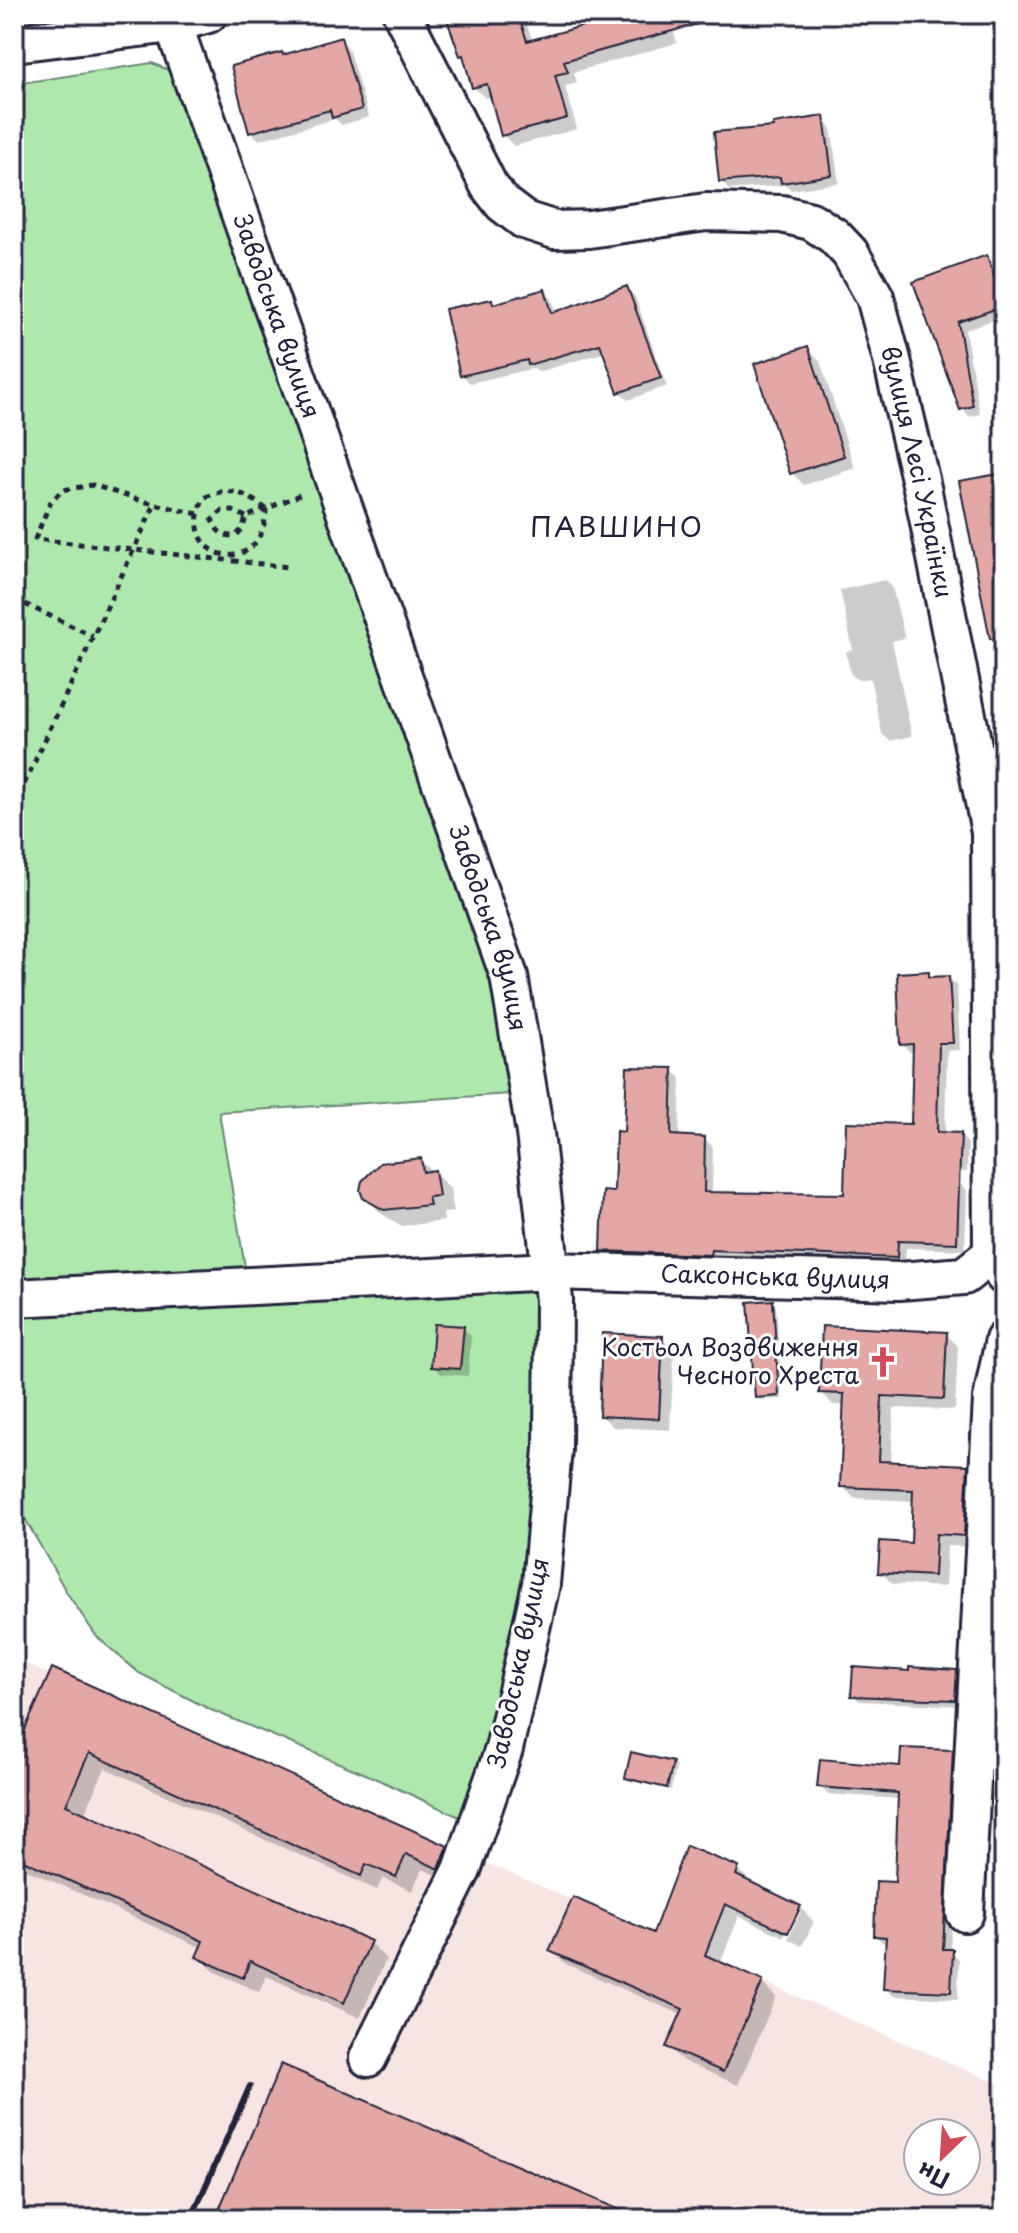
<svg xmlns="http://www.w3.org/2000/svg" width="1018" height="2233" viewBox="0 0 1018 2233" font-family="'Playpen Sans',sans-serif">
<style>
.built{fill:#f7e5e4;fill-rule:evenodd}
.green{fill:#aee8ad;stroke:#688574;stroke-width:2}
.shadow{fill:#0003}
.building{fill:#e3a8a6;stroke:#22223b;stroke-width:2}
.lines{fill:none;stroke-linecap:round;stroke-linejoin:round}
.minor-casing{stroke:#22223b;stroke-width:42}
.path{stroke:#22223b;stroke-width:5;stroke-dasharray:6 6;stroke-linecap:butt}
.minor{stroke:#fff;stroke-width:36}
.rail{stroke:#22223b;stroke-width:6}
.labels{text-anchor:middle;stroke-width:6;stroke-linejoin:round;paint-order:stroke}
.street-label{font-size:24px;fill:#22223b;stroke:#fff}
.poi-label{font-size:24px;fill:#22223b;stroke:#fff;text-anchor:end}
.quarter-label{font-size:28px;letter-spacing:2px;fill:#22223b;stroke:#fff}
</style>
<rect width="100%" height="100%" fill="#fff"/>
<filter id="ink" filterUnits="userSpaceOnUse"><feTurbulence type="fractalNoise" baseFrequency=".0125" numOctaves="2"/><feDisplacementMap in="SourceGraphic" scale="16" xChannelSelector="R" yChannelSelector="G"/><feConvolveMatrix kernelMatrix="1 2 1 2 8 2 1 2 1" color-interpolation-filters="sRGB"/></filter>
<g filter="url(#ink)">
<path class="built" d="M 14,1659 L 1004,2086 L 1004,2219 L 14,2219 ZM 918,2133 L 966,2133 L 966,2181 L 918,2181 Z"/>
<path class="green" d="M 152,63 L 193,81 L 465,847 L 529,1093 L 219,1112 L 248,1285 L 551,1271 L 553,1449 L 477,1825 L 368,1775 L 211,1710 L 139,1673 L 97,1637 L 67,1593 L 14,1499 L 14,84 Z"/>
<path class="shadow" d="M 447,14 L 523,14 L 533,42 L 636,14 L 666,14 L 670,19 L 677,43 L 574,72 L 577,83 L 565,86 L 577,129 L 514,146 L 503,135 L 492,96 L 485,98 L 474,87 L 466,60 L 462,55 Z
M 340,39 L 348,48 L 369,117 L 342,125 L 335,119 L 259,140 L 251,132 L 285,57 Z
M 823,118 L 831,127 L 839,183 L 791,190 L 786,185 L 729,190 L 721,181 L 775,129 Z
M 987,257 L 995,265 L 1004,291 L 1004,316 L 965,330 L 980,414 L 970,417 L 962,408 L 915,283 Z
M 627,288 L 635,297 L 667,386 L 628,400 L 620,392 L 606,352 L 538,372 L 535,368 L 470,383 L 462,375 L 491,301 L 496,306 L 544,291 L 552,299 L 557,314 Z
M 808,348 L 820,361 L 855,468 L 804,485 L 792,473 Z
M 1004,475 L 1004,670 L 996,663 L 981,573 Z
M 885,580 L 892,587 L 905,638 L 892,641 L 912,736 L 890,741 L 882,734 L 870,678 L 858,680 L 850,673 L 846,651 L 853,650 L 840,590 Z
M 928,973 L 934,979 L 949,978 L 957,986 L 960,1050 L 947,1051 L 945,1135 L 960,1135 L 968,1144 L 967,1172 L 947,1171 L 967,1191 L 965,1250 L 906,1248 L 905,1266 L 718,1257 L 718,1262 L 612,1259 L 603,1251 L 616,1194 L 626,1134 L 672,1070 L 681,1078 L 679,1138 L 705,1139 L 713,1147 L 712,1194 L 846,1196 L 913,1126 L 915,1052 L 911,1053 L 902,1044 Z
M 420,1160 L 450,1188 L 454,1212 L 443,1213 L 444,1221 L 402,1226 L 382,1214 L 365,1197 Z
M 772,1302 L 776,1306 L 782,1399 L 760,1400 L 757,1397 Z
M 463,1328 L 471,1336 L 468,1376 L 441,1374 L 433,1366 Z
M 946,1334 L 958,1346 L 955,1410 L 894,1408 L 891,1464 L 967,1467 L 979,1479 L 975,1547 L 947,1546 L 945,1587 L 893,1584 L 880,1572 L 912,1545 L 914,1501 L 854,1498 L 842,1486 L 845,1405 L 833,1405 L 821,1392 Z
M 662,1338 L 674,1351 L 670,1430 L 613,1427 L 601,1415 Z
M 53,1671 L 447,1847 L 463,1863 L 455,1883 L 422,1869 L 412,1891 L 383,1878 L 377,1890 L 105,1768 L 84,1815 L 370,1943 L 386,1959 L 360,2018 L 266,1976 L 259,1992 L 215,1972 L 199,1956 L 202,1948 L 14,1864 L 14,1758 Z
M 956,1672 L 962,1678 L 961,1706 L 860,1701 L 853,1695 L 911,1673 Z
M 952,1752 L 959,1760 L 950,1951 L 959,1959 L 958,1999 L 893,1996 L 885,1988 L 887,1943 L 883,1943 L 876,1935 L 896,1884 L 900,1799 L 827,1794 L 819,1786 L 902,1768 Z
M 672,1764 L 676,1767 L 671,1790 L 631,1781 L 627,1777 Z
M 738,1869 L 752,1883 L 800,1907 L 814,1922 L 802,1946 L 788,1939 L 801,1911 L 796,1911 L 784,1937 L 739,1916 L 720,1964 L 762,1983 L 776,1997 L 738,2085 L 683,2061 L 668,2047 L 682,2015 L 566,1964 L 552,1950 L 654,1935 Z"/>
<path class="building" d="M 445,14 L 518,14 L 527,41 L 628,14 L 704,14 L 705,22 L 564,61 L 568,72 L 555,75 L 567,118 L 501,136 L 487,84 L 472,88 L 463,55 L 460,56 Z
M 341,37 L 362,109 L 332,118 L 330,110 L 249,133 L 231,66 L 282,52 L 283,55 Z
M 824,116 L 832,175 L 781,183 L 780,177 L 719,182 L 714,132 L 773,127 L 773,124 Z
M 987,255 L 1004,306 L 958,322 L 973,406 L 960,410 L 913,282 Z
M 627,286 L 661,378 L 618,393 L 600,344 L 528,365 L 527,360 L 460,376 L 445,309 L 492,299 L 493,304 L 545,289 L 552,313 Z
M 808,346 L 844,456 L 790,474 L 754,364 Z
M 1004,473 L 1004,638 L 990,639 L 959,481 Z
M 929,971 L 929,977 L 949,976 L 953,1043 L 939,1043 L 937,1132 L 961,1133 L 957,1243 L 898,1241 L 897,1258 L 711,1250 L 710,1255 L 601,1251 L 603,1191 L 614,1192 L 616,1131 L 624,1132 L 627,1067 L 673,1068 L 671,1135 L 705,1137 L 704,1192 L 844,1194 L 846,1122 L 911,1124 L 913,1044 L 900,1045 L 897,973 Z
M 421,1158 L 423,1172 L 435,1170 L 439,1196 L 428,1197 L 430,1205 L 384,1210 L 363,1198 L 360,1190 L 362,1181 L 380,1163 Z
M 773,1300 L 779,1396 L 755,1398 L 748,1302 Z
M 434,1324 L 464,1326 L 460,1369 L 431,1367 Z
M 822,1326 L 947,1332 L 944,1399 L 882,1396 L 879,1461 L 968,1465 L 964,1536 L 936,1534 L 934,1576 L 878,1573 L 880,1541 L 911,1543 L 913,1490 L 840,1487 L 844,1394 L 819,1393 Z
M 602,1333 L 663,1336 L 659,1419 L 599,1416 Z
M 853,1667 L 909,1671 L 909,1667 L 957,1670 L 955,1700 L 851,1696 Z
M 52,1668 L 448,1846 L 439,1869 L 406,1854 L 396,1877 L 366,1864 L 361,1876 L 89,1753 L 66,1805 L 371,1941 L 344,2003 L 250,1961 L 243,1978 L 196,1957 L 203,1941 L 14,1856 L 14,1754 Z
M 901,1748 L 953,1750 L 943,1949 L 953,1949 L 951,1992 L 883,1989 L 886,1937 L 874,1936 L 876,1881 L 895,1882 L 898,1793 L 817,1787 L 820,1759 L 900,1766 Z
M 631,1752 L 673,1762 L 667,1788 L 625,1778 Z
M 686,1846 L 739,1867 L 736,1875 L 801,1906 L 788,1933 L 725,1904 L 705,1955 L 763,1981 L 723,2072 L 666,2047 L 683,2009 L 549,1951 L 573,1897 L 653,1933 Z
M 281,2064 L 641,2219 L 215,2219 Z"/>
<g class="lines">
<defs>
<g id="minor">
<path id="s1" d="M 402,14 L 489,186 L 503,204 L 524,220 L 555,230 L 589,229 L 706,212 L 782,214 L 811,221 L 834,236 L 850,253 L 875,297 L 892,360 L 923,492 L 990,832 L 992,1254 L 1004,1276"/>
<path id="s2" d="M 173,24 L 509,976 L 535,1133 L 554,1300 L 553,1449 L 541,1584 L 504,1749 L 462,1870 L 368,2058"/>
<path d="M 14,43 L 173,24 L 208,14"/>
<path id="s3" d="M 14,1298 L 551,1271 L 899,1281 L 964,1276 L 992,1254"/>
<path d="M 965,1913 L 992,1399 L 1004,1340"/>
</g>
</defs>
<use href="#minor" class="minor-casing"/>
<path class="path" d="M 266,509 C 245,493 229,485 204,498 C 202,503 199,510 198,515 C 191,564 264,575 266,509 L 304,493
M 198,514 L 142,501 L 93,485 L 62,490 L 50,503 L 35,539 L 289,567
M 246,517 L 233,511 L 222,511 L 212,520 C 217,532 223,537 236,536 L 243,528 L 246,517 L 265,509
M 14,599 L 93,636
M 14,806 L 155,504"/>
<use href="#minor" class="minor"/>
<path class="rail" d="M 191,2219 L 250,2086"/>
</g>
</g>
<defs>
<symbol id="church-bare" viewBox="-9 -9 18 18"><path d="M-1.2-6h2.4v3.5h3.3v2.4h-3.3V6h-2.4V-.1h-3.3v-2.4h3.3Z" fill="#d1495b" stroke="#fff" stroke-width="2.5" paint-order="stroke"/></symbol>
</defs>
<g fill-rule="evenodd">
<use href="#church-bare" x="861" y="1340" width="44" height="44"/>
</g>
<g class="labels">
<g class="street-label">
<text dy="8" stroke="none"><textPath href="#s2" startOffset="310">Заводська вулиця</textPath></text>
<text dy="8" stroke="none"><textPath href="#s1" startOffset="814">вулиця Лесі Українки</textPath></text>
<text dy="8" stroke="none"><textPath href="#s2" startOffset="958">Заводська вулиця</textPath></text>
<text dy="8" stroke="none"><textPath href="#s3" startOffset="762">Саксонська вулиця</textPath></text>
<text transform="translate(519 1663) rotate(-78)" y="8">Заводська вулиця</text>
</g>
<g class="poi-label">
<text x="859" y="1356">Костьол Воздвиження<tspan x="859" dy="28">Чесного Хреста</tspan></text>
</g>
<g class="quarter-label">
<text x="617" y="537">ПАВШИНО</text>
</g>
</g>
<rect width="1018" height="2233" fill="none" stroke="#fff" stroke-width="48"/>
<rect x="24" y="24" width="970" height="2185" fill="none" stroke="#22223b" stroke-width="3" filter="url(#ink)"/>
<g transform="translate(942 2157) rotate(205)"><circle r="38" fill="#ffffff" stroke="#a7a7b1" stroke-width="2"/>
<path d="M0-6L14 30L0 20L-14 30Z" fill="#d1495b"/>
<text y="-12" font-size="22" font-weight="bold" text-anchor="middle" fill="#22223b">Пн</text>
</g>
</svg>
